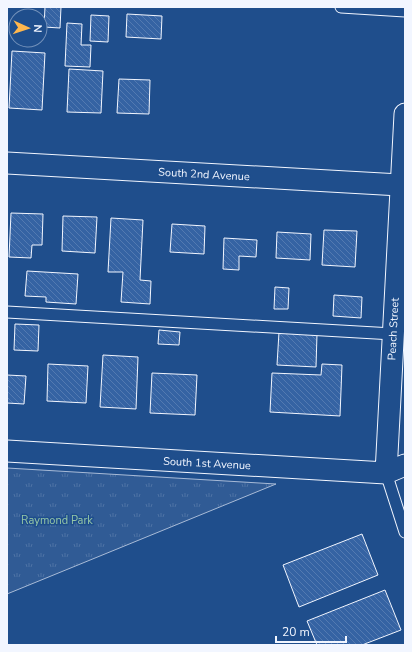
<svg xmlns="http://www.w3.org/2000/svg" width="412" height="652" viewBox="0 0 412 652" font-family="'Nunito Sans',sans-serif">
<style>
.park{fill:url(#park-tufts);stroke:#a8bbd7}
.building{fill:url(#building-back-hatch);stroke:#f2f6ff}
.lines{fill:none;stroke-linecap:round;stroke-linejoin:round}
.service-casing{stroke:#f2f6ff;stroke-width:13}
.minor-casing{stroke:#f2f6ff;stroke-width:23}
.service{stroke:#1f4e8c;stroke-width:11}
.minor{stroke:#1f4e8c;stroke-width:21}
.labels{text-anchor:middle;stroke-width:3;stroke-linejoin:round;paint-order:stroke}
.street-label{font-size:11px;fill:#f2f6ff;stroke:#1f4e8c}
.park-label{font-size:11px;fill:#97c8a6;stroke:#1f4e8c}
</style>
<defs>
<pattern id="park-tufts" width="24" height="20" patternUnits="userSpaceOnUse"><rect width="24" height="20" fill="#305b95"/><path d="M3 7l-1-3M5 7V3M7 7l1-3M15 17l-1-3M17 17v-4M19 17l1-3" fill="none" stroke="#4e73a5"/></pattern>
<pattern id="building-back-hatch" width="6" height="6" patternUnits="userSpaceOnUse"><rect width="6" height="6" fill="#3563a3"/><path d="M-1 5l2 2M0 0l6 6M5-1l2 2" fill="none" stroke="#537ab1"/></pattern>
</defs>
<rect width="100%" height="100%" fill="#1f4e8c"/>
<path class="park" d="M 7,468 L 276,484 L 7,594 Z"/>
<path class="building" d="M 45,7 L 61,7 L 60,28 L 44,27 Z
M 127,14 L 162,16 L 161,39 L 126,37 Z
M 91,15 L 109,16 L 108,42 L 90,41 Z
M 67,23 L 82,24 L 81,45 L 91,45 L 90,67 L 65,66 Z
M 12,51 L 45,53 L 42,110 L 9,108 Z
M 69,69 L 103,71 L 101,113 L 67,112 Z
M 119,79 L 150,80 L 149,114 L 117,113 Z
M 11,213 L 43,214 L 42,245 L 32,245 L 31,258 L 9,257 Z
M 63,216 L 97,217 L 95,253 L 62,251 Z
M 111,218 L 143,220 L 140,280 L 151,281 L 150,304 L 121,302 L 123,272 L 108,272 Z
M 172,224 L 205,226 L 204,254 L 170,252 Z
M 324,230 L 357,231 L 355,267 L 322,265 Z
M 277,232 L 311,234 L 310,260 L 276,258 Z
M 224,238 L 257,240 L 256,257 L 239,256 L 239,270 L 223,269 Z
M 27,271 L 78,274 L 76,304 L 46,302 L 46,297 L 25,296 Z
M 275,287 L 289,288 L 288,309 L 274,309 Z
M 334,295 L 362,297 L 361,318 L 333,316 Z
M 15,324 L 39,325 L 38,351 L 14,350 Z
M 159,330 L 180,332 L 179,345 L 158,344 Z
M 279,332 L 317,334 L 316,367 L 277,365 Z
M 103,355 L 138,357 L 136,409 L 100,407 Z
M 48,364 L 88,366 L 86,403 L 47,401 Z
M 322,364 L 342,365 L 340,416 L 270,412 L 272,373 L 321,375 Z
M 152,373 L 197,375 L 195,415 L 150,413 Z
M 7,375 L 26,376 L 24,404 L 7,403 Z
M 362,534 L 378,575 L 299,607 L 283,565 Z
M 385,590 L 401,630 L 362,645 L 317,645 L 307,621 Z"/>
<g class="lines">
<defs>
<path id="service" d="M 341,7 L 405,11
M 7,312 L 393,334
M 386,473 L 405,532"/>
<path id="minor" d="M 7,163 L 400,185
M 7,451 L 386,473 L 405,465
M 386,473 L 405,114"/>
</defs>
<use href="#service" class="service-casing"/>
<use href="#minor" class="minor-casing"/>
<use href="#service" class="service"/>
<use href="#minor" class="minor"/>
</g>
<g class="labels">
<g class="street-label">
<text transform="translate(204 174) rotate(3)" y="4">South 2nd Avenue</text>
<text transform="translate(393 329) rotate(-87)" y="4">Peach Street</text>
<text transform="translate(207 463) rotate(3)" y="4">South 1st Avenue</text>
</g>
<g class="park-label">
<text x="57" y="524">Raymond Park</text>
</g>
</g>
<rect width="412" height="652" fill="none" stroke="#f2f6ff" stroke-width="16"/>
<g transform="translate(28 28) rotate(93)"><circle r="19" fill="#1f4e8c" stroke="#7391ba"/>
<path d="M0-3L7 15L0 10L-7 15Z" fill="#ffb74d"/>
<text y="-6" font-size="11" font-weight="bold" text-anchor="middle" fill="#f2f6ff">N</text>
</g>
<path d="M276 636v6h70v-6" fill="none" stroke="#f2f6ff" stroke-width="2"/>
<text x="282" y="636" font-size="12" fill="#f2f6ff" stroke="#1f4e8c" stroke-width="3" paint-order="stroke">20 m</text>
</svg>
